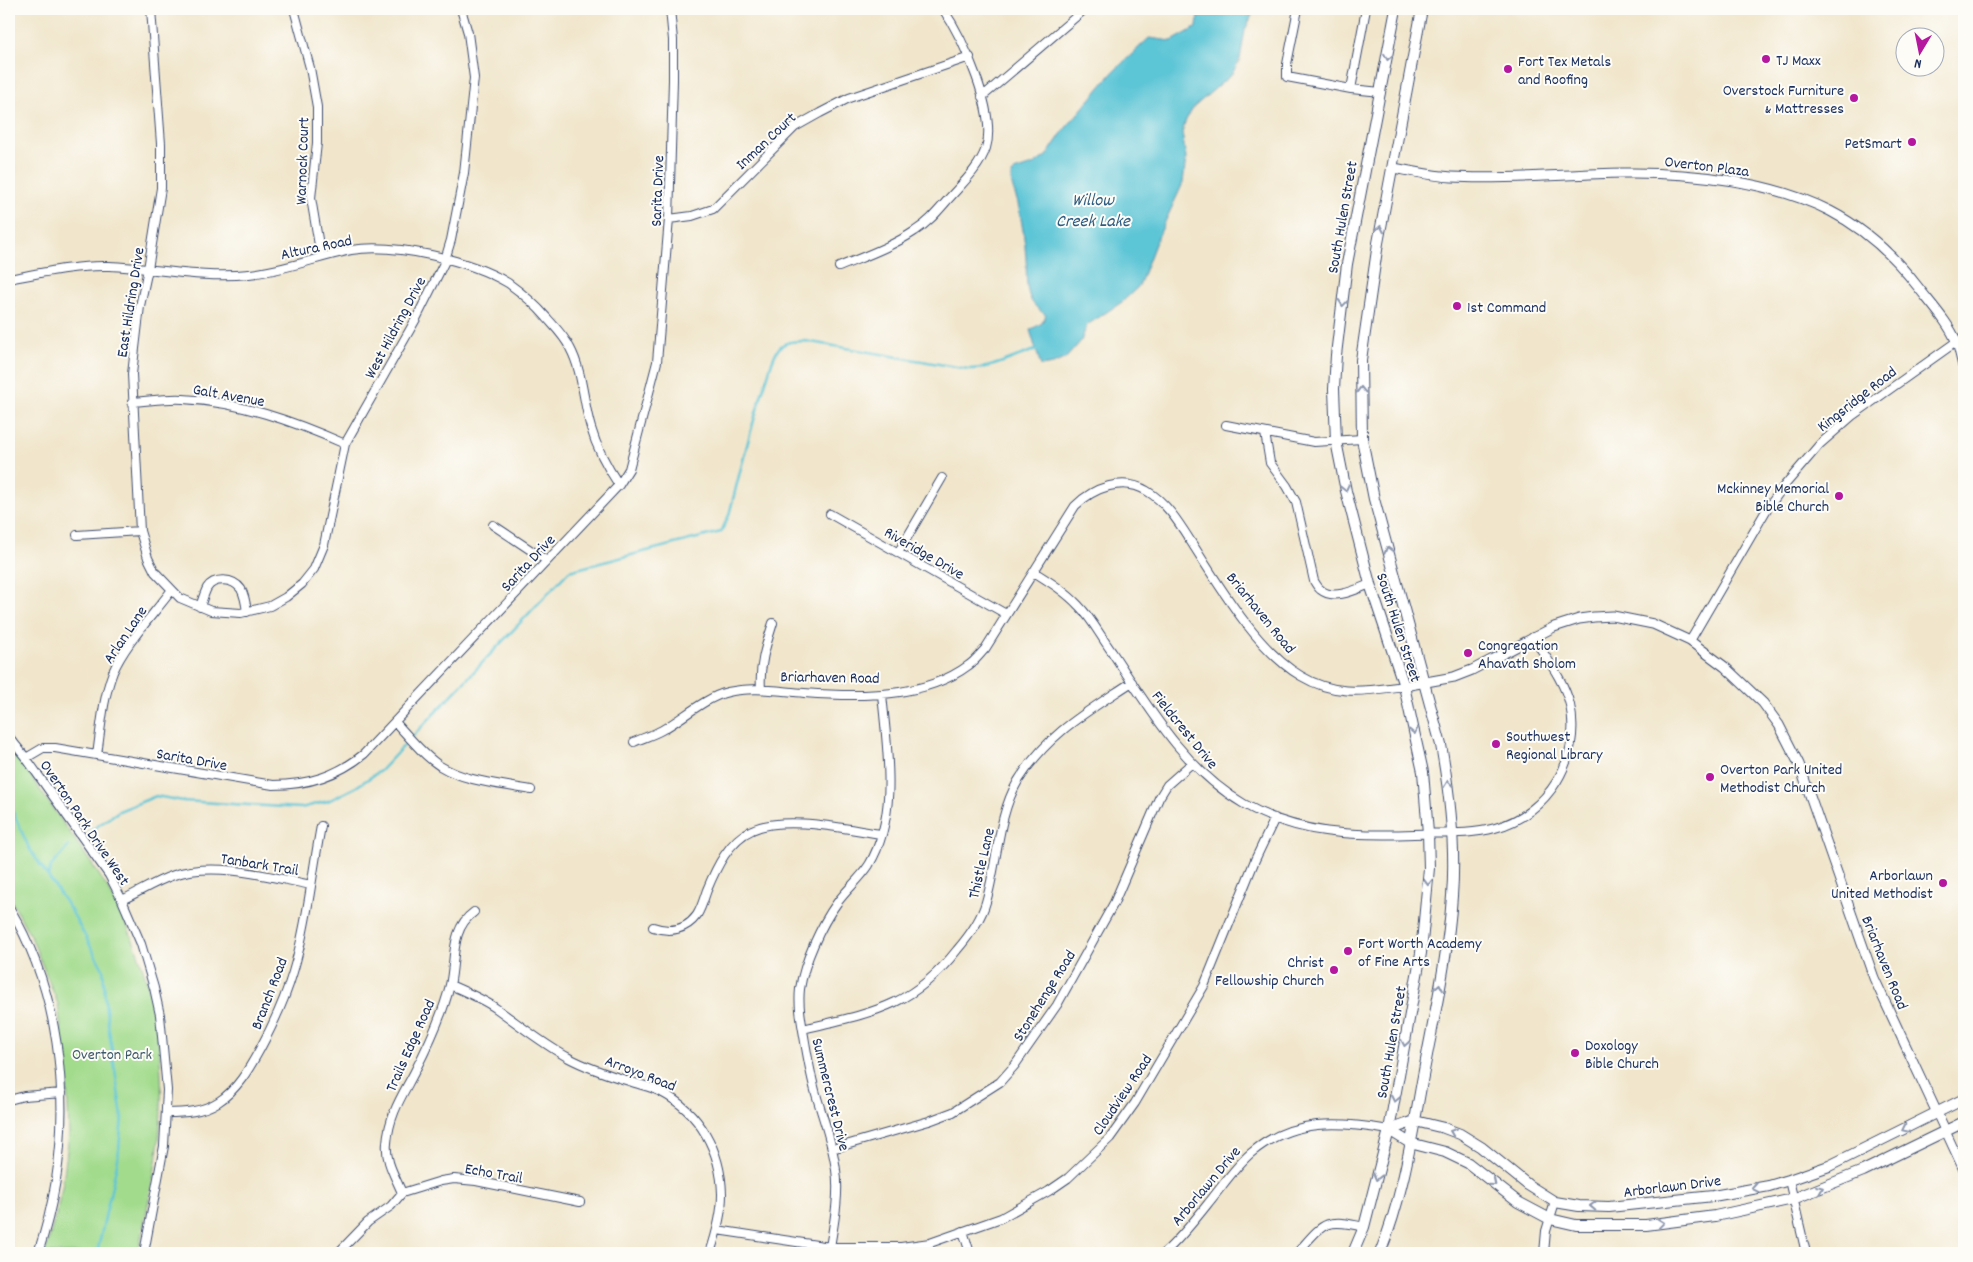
<svg xmlns="http://www.w3.org/2000/svg" width="1973" height="1262" viewBox="0 0 1973 1262" font-family="Dekko,sans-serif">
<style>
.green{fill:#a3db8d;stroke:#5f8576}
.water{fill:#5bc5d6;stroke:#3b7a9a}
.lines{fill:none;stroke-linecap:round;stroke-linejoin:round}
.stream{stroke:#5bc5d6;stroke-width:2.5}
.minor-casing{stroke:#3b4a6e;stroke-width:10}
.tertiary-casing{stroke:#3b4a6e;stroke-width:11}
.secondary-casing{stroke:#3b4a6e;stroke-width:12}
.minor{stroke:#fff;stroke-width:8}
.tertiary{stroke:#fff;stroke-width:9}
.secondary{stroke:#fff;stroke-width:10}
.oneway{stroke:#8d97ae}
.poi-dot{fill:#b5179e;stroke:#fdfcf7;stroke-width:2}
.labels{text-anchor:middle;stroke-width:4;stroke-linejoin:round;paint-order:stroke}
.poi-label{font-size:16px;fill:#1b2f5e;stroke:#fdfcf7;text-anchor:start}
.street-label{font-size:16px;fill:#1b2f5e;stroke:#fdfcf7}
.park-label{font-size:16px;fill:#3d5a6a;stroke:#fdfcf7}
.water-label{font-size:18px;font-style:italic;fill:#2e5c82;stroke:#fdfcf7}
</style>
<rect width="100%" height="100%" fill="#fdfcf7"/>
<filter id="ink" filterUnits="userSpaceOnUse"><feTurbulence type="fractalNoise" baseFrequency=".02" numOctaves="2"/><feDisplacementMap in="SourceGraphic" scale="10" xChannelSelector="R" yChannelSelector="G"/><feConvolveMatrix kernelMatrix="1 2 1 2 8 2 1 2 1" color-interpolation-filters="sRGB"/></filter>
<filter id="wash" filterUnits="userSpaceOnUse"><feTurbulence type="fractalNoise" baseFrequency=".0096" numOctaves="4" result="noise"/><feDisplacementMap in="SourceGraphic" scale="20" xChannelSelector="R" yChannelSelector="G"/><feGaussianBlur stdDeviation="1.12" result="paint"/><feColorMatrix in="noise" values="0 0 0 0 0 0 0 0 0 0 0 0 0 0 0 0 0 1.4 0 .05"/><feComposite in="paint" operator="in"/></filter>
<g filter="url(#wash)">
<rect width="100%" height="100%" fill="#f1e6cc"/>
<path class="green" d="M 15,753 C 34,781 53,809 73,837 C 88,859 104,880 116,903 C 152,971 166,1051 160,1127 C 157,1169 146,1211 138,1253 L 45,1253 L 57,1211 L 63,1183 L 69,1134 L 67,1080 L 58,1004 L 32,939 L 9,896 L 9,755 Z"/>
<path class="water" d="M 1195,9 L 1255,9 L 1245,30 L 1240,59 L 1232,74 L 1194,107 L 1186,120 L 1182,133 L 1186,157 L 1183,183 L 1155,244 L 1139,286 L 1122,302 L 1087,325 L 1081,341 L 1066,358 L 1053,364 L 1041,366 L 1030,330 L 1042,323 L 1046,315 C 1039,310 1033,305 1030,298 C 1025,285 1027,272 1026,259 C 1025,241 1022,222 1018,204 C 1016,194 1007,180 1014,171 L 1035,164 L 1047,155 L 1064,130 L 1113,72 L 1149,38 L 1172,41 L 1197,27 L 1198,19 Z"/>
<g class="lines">
<path class="stream" d="M 9,803 L 29,848 L 72,912 L 103,969 L 106,1010 L 122,1117 L 118,1159 L 97,1253
M 89,832 L 119,811 L 156,796 L 183,801 L 301,808 L 328,801 L 356,787 L 380,771 L 569,571 L 721,532 L 729,515 C 741,468 752,421 768,375 C 771,366 773,354 780,347 C 787,341 796,341 805,341 L 968,369 C 994,369 1014,356 1039,349
M 48,876 L 51,866 L 69,846"/>
</g>
</g>
<g filter="url(#ink)">
<g class="lines">
<defs>
<path id="minor" d="M 151,9 L 161,144 L 161,188 L 148,269 L 140,306 L 132,374 L 140,531 L 148,558 L 155,572 L 180,598 L 211,611 L 241,613 L 270,606 L 286,597 L 302,584 L 314,569 L 324,545 L 345,444 L 416,319 L 444,263 L 451,240 L 464,173 L 474,78 L 468,33 L 461,9
M 294,9 L 310,68 L 317,107 L 317,143 L 311,198 L 321,257
M 1298,9 L 1287,64 L 1287,77 L 1351,89 L 1381,92
M 1351,89 L 1366,9
M 982,97 L 1085,9
M 669,219 L 692,216 L 713,209 L 795,127 L 820,113 L 849,98 L 970,57
M 839,267 C 865,256 891,247 915,231 C 931,221 940,208 953,194 C 965,181 980,166 986,148 C 997,113 963,38 943,9
M 9,279 C 41,273 76,265 109,266 C 156,268 202,279 249,274 C 283,271 317,257 351,250 C 395,243 470,260 508,283 C 522,293 536,305 547,318 C 555,327 565,337 570,348 C 583,372 583,402 591,428 C 597,449 607,467 619,485
M 132,402 C 149,401 166,398 183,399 C 240,402 293,421 345,444
M 1226,425 L 1314,442 L 1362,439
M 1265,433 L 1270,463 L 1287,486 L 1296,502 L 1314,581 C 1316,584 1318,588 1321,590 C 1334,601 1357,589 1370,584
M 830,514 L 1006,614
M 493,525 L 547,561
M 77,535 L 140,531
M 898,553 L 942,478
M 1034,572 C 1050,582 1066,592 1079,606 C 1092,619 1101,637 1112,652 C 1149,708 1184,769 1244,804 C 1298,835 1354,836 1414,834 C 1441,833 1470,835 1495,828 C 1548,814 1582,758 1570,705 C 1564,680 1546,658 1533,637
M 200,607 C 202,601 204,594 207,588 C 214,577 233,578 241,589 C 245,596 246,604 247,612
M 1690,641 L 1767,509 L 1784,486 L 1820,444 L 1852,416 L 1956,342
M 761,689 C 759,666 766,645 773,623
M 395,722 C 409,737 423,755 440,766 C 466,782 501,784 531,790
M 9,737 L 26,758 L 109,875 L 122,900 L 141,944 L 154,988 L 160,1015 L 167,1090 L 164,1146 L 144,1253
M 634,742 C 643,738 653,735 662,730 C 682,719 706,697 728,692 C 753,686 778,691 804,693 C 858,697 924,699 969,665 C 975,661 980,654 985,649 L 1075,506 C 1093,488 1123,476 1147,491 C 1169,504 1182,528 1195,548 C 1221,589 1259,652 1301,676 C 1336,697 1365,691 1404,686
M 97,755 C 101,727 103,698 113,672 C 125,644 153,615 171,591
M 26,758 L 43,748 L 55,748 L 273,785 C 308,785 337,776 364,754 L 619,485 L 629,469 L 657,362 L 669,219 L 673,80 L 673,40 L 670,9
M 122,900 C 139,892 156,881 174,875 C 214,861 271,877 311,885
M 9,907 C 70,1009 75,1143 38,1253
M 653,927 C 670,933 686,930 697,915 C 702,907 704,898 707,890 C 716,868 729,840 752,830 C 784,815 845,829 881,834
M 450,985 C 466,992 483,999 497,1009 C 521,1026 543,1044 569,1058 C 588,1068 609,1075 629,1081 C 640,1085 652,1087 661,1092 C 700,1112 721,1151 722,1194 C 722,1214 716,1235 710,1253
M 803,1029 C 870,1013 912,1008 957,950 C 969,936 981,920 986,902 C 998,862 997,817 1018,781 C 1048,733 1087,712 1132,682
M 9,1100 L 24,1096 L 62,1093
M 166,1113 C 184,1113 202,1112 218,1102 C 237,1090 249,1069 260,1049 C 273,1025 285,999 293,972 C 307,925 312,874 321,826
M 1945,1130 L 1964,1171
M 832,1149 L 929,1121 L 953,1112 L 1000,1082 L 1015,1065 L 1057,1005 L 1114,903 L 1159,798 L 1167,785 L 1192,763
M 1789,1180 L 1806,1253
M 402,1193 C 395,1176 385,1161 387,1143 C 389,1115 402,1096 414,1073 C 428,1046 443,1014 450,985 C 456,959 450,929 474,912
M 717,1230 L 830,1247 L 901,1247 L 930,1243 L 1001,1218 L 1049,1191 L 1068,1178 L 1110,1138 L 1135,1103 L 1204,986 L 1255,860 L 1275,818
M 963,1231 L 970,1253
M 338,1253 L 368,1222 L 391,1206 L 402,1193 L 441,1181 L 454,1179 L 476,1181 L 580,1202
M 829,1253 C 833,1228 840,1196 836,1170 C 833,1144 823,1119 816,1094 C 811,1077 808,1059 805,1042 C 802,1024 798,1007 800,989 C 804,962 821,925 837,903 C 847,889 860,879 869,865 C 899,815 887,749 882,694
M 1164,1253 C 1183,1236 1198,1216 1214,1196 C 1226,1181 1237,1165 1251,1153 C 1292,1118 1340,1121 1389,1130
M 1297,1253 C 1323,1224 1324,1217 1364,1227
M 1544,1253 L 1546,1231 L 1555,1202"/>
<path id="tertiary" d="M 1393,168 C 1412,171 1432,176 1452,177 C 1509,180 1566,174 1623,173 C 1689,172 1771,181 1830,211 C 1865,229 1894,256 1918,287 C 1931,304 1949,323 1957,343 C 1960,351 1961,360 1964,369
M 1404,686 L 1454,677 L 1472,670 L 1554,627 L 1579,619 L 1594,617 L 1613,616 L 1653,624 L 1690,641 L 1725,667 L 1763,703 L 1779,725 L 1799,764 L 1874,978 L 1945,1130"/>
<path id="secondary" d="M 1389,1130 L 1415,1121 L 1444,1128 L 1460,1134 L 1481,1147 L 1528,1185 L 1555,1202 L 1579,1206 L 1609,1207 L 1713,1196 L 1769,1186 L 1789,1180 L 1829,1166 L 1964,1099
M 1389,1130 L 1410,1143 L 1445,1152 L 1468,1163 L 1518,1202 L 1550,1219 L 1576,1225 L 1646,1225 L 1715,1216 L 1793,1199 L 1863,1171 L 1964,1122
M 1353,1253 L 1364,1227 L 1389,1130 L 1421,953 L 1429,868 L 1428,833 L 1423,772 L 1415,736 L 1404,686 L 1370,584 L 1346,491 L 1336,441 L 1334,389 L 1336,355 L 1347,264 L 1396,9
M 1380,1253 C 1403,1197 1412,1136 1423,1076 C 1434,1017 1448,957 1452,896 C 1456,846 1450,795 1441,745 L 1374,499 L 1362,439 L 1361,360 L 1378,243 L 1422,9"/>
</defs>
<use href="#minor" class="minor-casing"/>
<use href="#tertiary" class="tertiary-casing"/>
<use href="#secondary" class="secondary-casing"/>
<use href="#minor" class="minor"/>
<use href="#tertiary" class="tertiary"/>
<use href="#secondary" class="secondary"/>
</g>
<defs><path id="oneway-chevron" d="M-2-3.5L2.5 0L-2 3.5" fill="none" stroke-width="1.6" stroke-linecap="round" stroke-linejoin="round" transform="scale(1.25)"/></defs>
<g class="oneway">
<use href="#oneway-chevron" transform="translate(1388 57) rotate(100)"/>
<use href="#oneway-chevron" transform="translate(1380 229) rotate(-79)"/>
<use href="#oneway-chevron" transform="translate(1343 303) rotate(96)"/>
<use href="#oneway-chevron" transform="translate(1361 390) rotate(-91)"/>
<use href="#oneway-chevron" transform="translate(1345 488) rotate(77)"/>
<use href="#oneway-chevron" transform="translate(1388 550) rotate(-106)"/>
<use href="#oneway-chevron" transform="translate(1414 731) rotate(78)"/>
<use href="#oneway-chevron" transform="translate(1448 784) rotate(-97)"/>
<use href="#oneway-chevron" transform="translate(1428 882) rotate(92)"/>
<use href="#oneway-chevron" transform="translate(1439 987) rotate(-80)"/>
<use href="#oneway-chevron" transform="translate(1405 1043) rotate(100)"/>
<use href="#oneway-chevron" transform="translate(1395 1099) rotate(101)"/>
<use href="#oneway-chevron" transform="translate(1905 1129) rotate(154)"/>
<use href="#oneway-chevron" transform="translate(1453 1132) rotate(-159)"/>
<use href="#oneway-chevron" transform="translate(1377 1177) rotate(104)"/>
<use href="#oneway-chevron" transform="translate(1493 1183) rotate(40)"/>
<use href="#oneway-chevron" transform="translate(1755 1188) rotate(170)"/>
<use href="#oneway-chevron" transform="translate(1820 1189) rotate(-22)"/>
<use href="#oneway-chevron" transform="translate(1593 1206) rotate(-178)"/>
<use href="#oneway-chevron" transform="translate(1661 1223) rotate(-7)"/>
</g>
</g>
<g class="poi-dot">
<circle cx="1766" cy="59" r="5"/>
<circle cx="1508" cy="69" r="5"/>
<circle cx="1854" cy="98" r="5"/>
<circle cx="1912" cy="142" r="5"/>
<circle cx="1457" cy="306" r="5"/>
<circle cx="1839" cy="496" r="5"/>
<circle cx="1468" cy="653" r="5"/>
<circle cx="1496" cy="744" r="5"/>
<circle cx="1710" cy="777" r="5"/>
<circle cx="1943" cy="883" r="5"/>
<circle cx="1348" cy="951" r="5"/>
<circle cx="1334" cy="970" r="5"/>
<circle cx="1575" cy="1053" r="5"/>
</g>
<g class="labels">
<g class="poi-label">
<text x="1776" y="65">TJ Maxx</text>
<text x="1518" y="66">Fort Tex Metals<tspan x="1518" dy="18">and Roofing</tspan></text>
<text x="1844" y="95" text-anchor="end">Overstock Furniture<tspan x="1844" dy="18">&amp; Mattresses</tspan></text>
<text x="1902" y="148" text-anchor="end">PetSmart</text>
<text x="1467" y="312">1st Command</text>
<text x="1829" y="493" text-anchor="end">Mckinney Memorial<tspan x="1829" dy="18">Bible Church</tspan></text>
<text x="1478" y="650">Congregation<tspan x="1478" dy="18">Ahavath Sholom</tspan></text>
<text x="1506" y="741">Southwest<tspan x="1506" dy="18">Regional Library</tspan></text>
<text x="1720" y="774">Overton Park United<tspan x="1720" dy="18">Methodist Church</tspan></text>
<text x="1933" y="880" text-anchor="end">Arborlawn<tspan x="1933" dy="18">United Methodist</tspan></text>
<text x="1358" y="948">Fort Worth Academy<tspan x="1358" dy="18">of Fine Arts</tspan></text>
<text x="1324" y="967" text-anchor="end">Christ<tspan x="1324" dy="18">Fellowship Church</tspan></text>
<text x="1585" y="1050">Doxology<tspan x="1585" dy="18">Bible Church</tspan></text>
</g>
<g class="street-label">
<text transform="translate(765 140) rotate(-43)" y="6">Inman Court</text>
<text transform="translate(301 161) rotate(-88)" y="6">Warnock Court</text>
<text transform="translate(1707 165) rotate(7)" y="6">Overton Plaza</text>
<text transform="translate(656 191) rotate(-88)" y="6">Sarita Drive</text>
<text transform="translate(1341 217) rotate(-80)" y="6">South Hulen Street</text>
<text transform="translate(316 246) rotate(-12)" y="6">Altura Road</text>
<text transform="translate(129 302) rotate(-81)" y="6">East Hildring Drive</text>
<text transform="translate(394 327) rotate(-62)" y="6">West Hildring Drive</text>
<text transform="translate(229 394) rotate(10)" y="6">Galt Avenue</text>
<text transform="translate(1856 398) rotate(-38)" y="6">Kingsridge Road</text>
<text transform="translate(925 552) rotate(30)" y="6">Riveridge Drive</text>
<text transform="translate(527 562) rotate(-47)" y="6">Sarita Drive</text>
<text transform="translate(1262 612) rotate(51)" y="6">Briarhaven Road</text>
<text transform="translate(1400 627) rotate(72)" y="6">South Hulen Street</text>
<text transform="translate(124 634) rotate(-56)" y="6">Arlan Lane</text>
<text transform="translate(830 676) rotate(1)" y="6">Briarhaven Road</text>
<text transform="translate(1186 729) rotate(51)" y="6">Fieldcrest Drive</text>
<text transform="translate(192 758) rotate(10)" y="6">Sarita Drive</text>
<text transform="translate(86 822) rotate(56)" y="6">Overton Park Drive West</text>
<text transform="translate(260 863) rotate(9)" y="6">Tanbark Trail</text>
<text transform="translate(980 863) rotate(-77)" y="6">Thistle Lane</text>
<text transform="translate(1886 962) rotate(68)" y="6">Briarhaven Road</text>
<text transform="translate(268 993) rotate(-69)" y="6">Branch Road</text>
<text transform="translate(1043 995) rotate(-58)" y="6">Stonehenge Road</text>
<text transform="translate(1390 1042) rotate(-80)" y="6">South Hulen Street</text>
<text transform="translate(409 1045) rotate(-66)" y="6">Trails Edge Road</text>
<text transform="translate(641 1072) rotate(21)" y="6">Arroyo Road</text>
<text transform="translate(832 1094) rotate(76)" y="6">Summercrest Drive</text>
<text transform="translate(1121 1094) rotate(-56)" y="6">Cloudview Road</text>
<text transform="translate(494 1172) rotate(10)" y="6">Echo Trail</text>
<text transform="translate(1205 1185) rotate(-50)" y="6">Arborlawn Drive</text>
<text transform="translate(1672 1185) rotate(-7)" y="6">Arborlawn Drive</text>
</g>
<g class="park-label">
<text x="112" y="1059">Overton Park</text>
</g>
<g class="water-label">
<text x="1093" y="205">Willow<tspan x="1093" dy="21">Creek Lake</tspan></text>
</g>
</g>
<rect width="1973" height="1262" fill="none" stroke="#fdfcf7" stroke-width="30"/>
<g transform="translate(1920 52) rotate(190)"><circle r="24" fill="#fdfcf7" stroke="#a3aaba"/>
<path d="M0-4L9 19L0 12L-9 19Z" fill="#b5179e"/>
<text y="-8" font-size="14" font-weight="bold" text-anchor="middle" fill="#1b2f5e">N</text>
</g>
</svg>
